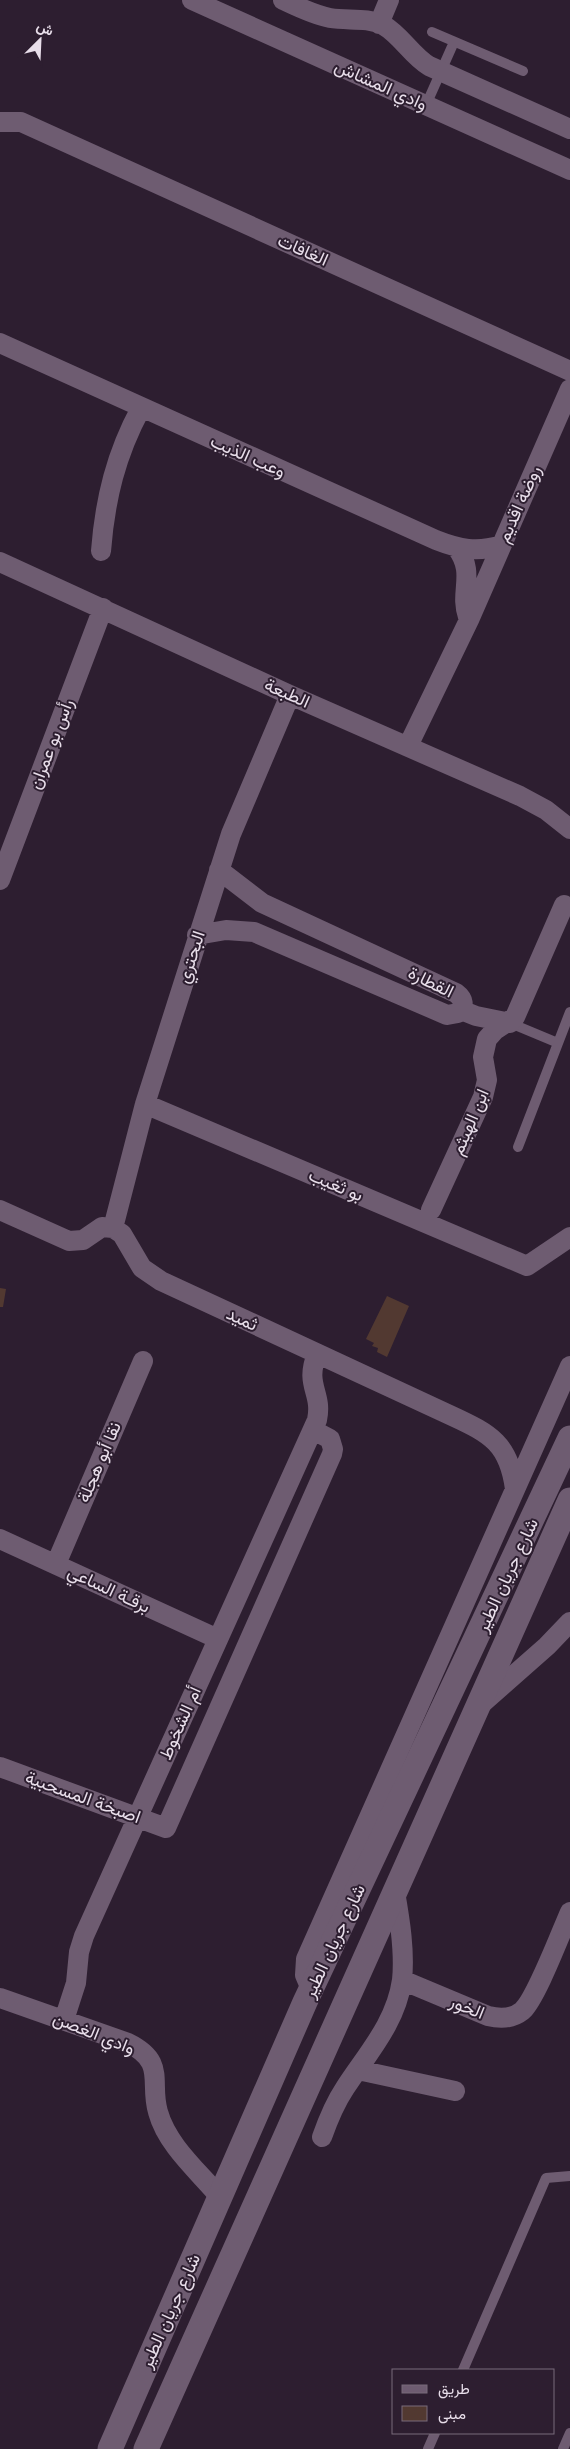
<svg xmlns="http://www.w3.org/2000/svg" width="570" height="2449" viewBox="0 0 570 2449" font-family="'Fira Sans',Vazirmatn,sans-serif">
<style>
.building{fill:#523931}
.lines{fill:none;stroke-linecap:round;stroke-linejoin:round}
.service{stroke:#6e5c71;stroke-width:10}
.minor{stroke:#6e5c71;stroke-width:20}
.tertiary{stroke:#6e5c71;stroke-width:25}
.labels{text-anchor:middle;stroke-width:4;stroke-linejoin:round;paint-order:stroke}
.street-label{font-size:18px;fill:#e8deea;stroke:#2d1e30}
</style>
<rect width="100%" height="100%" fill="#2d1e30"/>
<path class="building" d="M 0,1288 L 6,1289 L 3,1307 L 0,1307 Z
M 387,1296 L 409,1306 L 387,1357 L 377,1352 L 378,1348 L 372,1346 L 374,1343 L 366,1339 Z"/>
<g class="lines">
<path class="service" d="M 432,32 L 523,71
M 426,105 L 454,42
M 510,1023 L 558,1043
M 518,1147 L 570,1012
M 463,2370 L 546,2178 L 570,2176
M 428,2449 L 435,2433
M 563,2449 L 570,2433"/>
<path class="minor" d="M 192,0 L 570,170
M 283,0 C 298,7 314,15 330,18 C 348,21 367,17 383,25 C 401,35 411,55 429,66 L 570,129
M 379,24 L 389,0
M 0,122 L 21,122 L 570,371
M 0,343 L 436,540 C 459,549 477,553 501,545
M 457,548 C 476,574 459,591 468,617
M 101,551 C 105,499 116,454 141,408
M 0,562 L 290,695 L 520,796 L 546,810 L 570,829
M 408,746 L 469,620 L 570,389
M 0,880 L 103,608
M 197,935 L 226,930 L 254,932 L 447,1015 L 458,1013 C 465,1006 464,999 456,993 L 262,903 L 219,870
M 461,1010 L 476,1016 L 510,1023
M 145,1104 L 527,1266 L 570,1237
M 0,1210 L 69,1241 L 83,1240 L 102,1227 L 113,1228 L 122,1234 L 142,1268 L 161,1281 L 452,1416 C 491,1434 509,1444 515,1489
M 431,1210 L 483,1097 L 487,1080 L 483,1057 L 487,1039 L 495,1030 L 515,1017 L 564,905
M 113,1228 L 145,1104 L 231,834 L 290,695
M 0,1539 L 218,1639
M 56,1564 L 143,1361
M 479,1706 L 547,1646 L 570,1622
M 0,1767 L 166,1828 L 332,1454 L 333,1449 L 330,1439 L 313,1430
M 402,1980 L 488,2016 C 500,2019 512,2019 522,2011 C 536,1999 561,1932 570,1912
M 311,1989 L 305,1975 L 306,1959 L 570,1366
M 0,1998 L 128,2043 C 167,2062 149,2082 158,2112 C 167,2145 198,2171 219,2196
M 64,2020 L 76,1983 L 79,1952 L 84,1936 L 317,1420 C 323,1392 304,1386 317,1354
M 358,2070 L 455,2091
M 322,2137 C 328,2120 335,2103 345,2088 C 367,2054 396,2023 402,1980 C 405,1952 400,1920 395,1892"/>
<path class="tertiary" d="M 110,2449 L 305,2002 L 570,1438
M 146,2449 L 570,1500"/>
</g>
<g class="labels">
<g class="street-label">
<text transform="translate(381 85) rotate(24)" y="6">وادي المشاش</text>
<text transform="translate(303 250) rotate(24)" y="6">الغافات</text>
<text transform="translate(248 456) rotate(24)" y="6">وعب الذيب</text>
<text transform="translate(519 504) rotate(-66)" y="6">روضة اقديم</text>
<text transform="translate(287 693) rotate(24)" y="6">الطبعة</text>
<text transform="translate(51 744) rotate(-69)" y="6">رأس بو عمران</text>
<text transform="translate(191 957) rotate(-72)" y="6">البحتري</text>
<text transform="translate(431 982) rotate(26)" y="6">القطارة</text>
<text transform="translate(470 1122) rotate(-67)" y="6">ابن الهيثم</text>
<text transform="translate(336 1185) rotate(23)" y="6">بو ثغيب</text>
<text transform="translate(242 1319) rotate(25)" y="6">ثميد</text>
<text transform="translate(99 1462) rotate(-67)" y="6">نقا أبو هجلة</text>
<text transform="translate(507 1575) rotate(-65)" y="6">شارع جريان الطير</text>
<text transform="translate(109 1589) rotate(25)" y="6">برقـة الساعي</text>
<text transform="translate(180 1723) rotate(-66)" y="6">أم الشخوط</text>
<text transform="translate(83 1797) rotate(20)" y="6">اصبخة المسحبية</text>
<text transform="translate(334 1941) rotate(-65)" y="6">شارع جريان الطير</text>
<text transform="translate(467 2007) rotate(22)" y="6">الخور</text>
<text transform="translate(94 2033) rotate(22)" y="6">وادي الغصن</text>
<text transform="translate(170 2311) rotate(-66)" y="6">شارع جريان الطير</text>
</g>
</g>
<rect x="392" y="2369" width="162" height="65" fill="#2d1e30" stroke="#786b7a"/>
<rect x="402" y="2385" width="25" height="8" fill="#6e5c71" stroke="#786b7a"/>
<text x="438" y="2394" font-size="15" fill="#e8deea">طريق</text>
<rect x="402" y="2406" width="25" height="15" fill="#523931" stroke="#786b7a"/>
<text x="438" y="2419" font-size="15" fill="#e8deea">مبنى</text>
<g transform="translate(40 40) rotate(24)" stroke="#2d1e30" stroke-width="4" paint-order="stroke">
<path d="M0-4L9 19L0 12L-9 19Z" fill="#e8deea"/>
<text y="-8" font-size="14" font-weight="bold" text-anchor="middle" fill="#e8deea">ش</text>
</g>
</svg>
